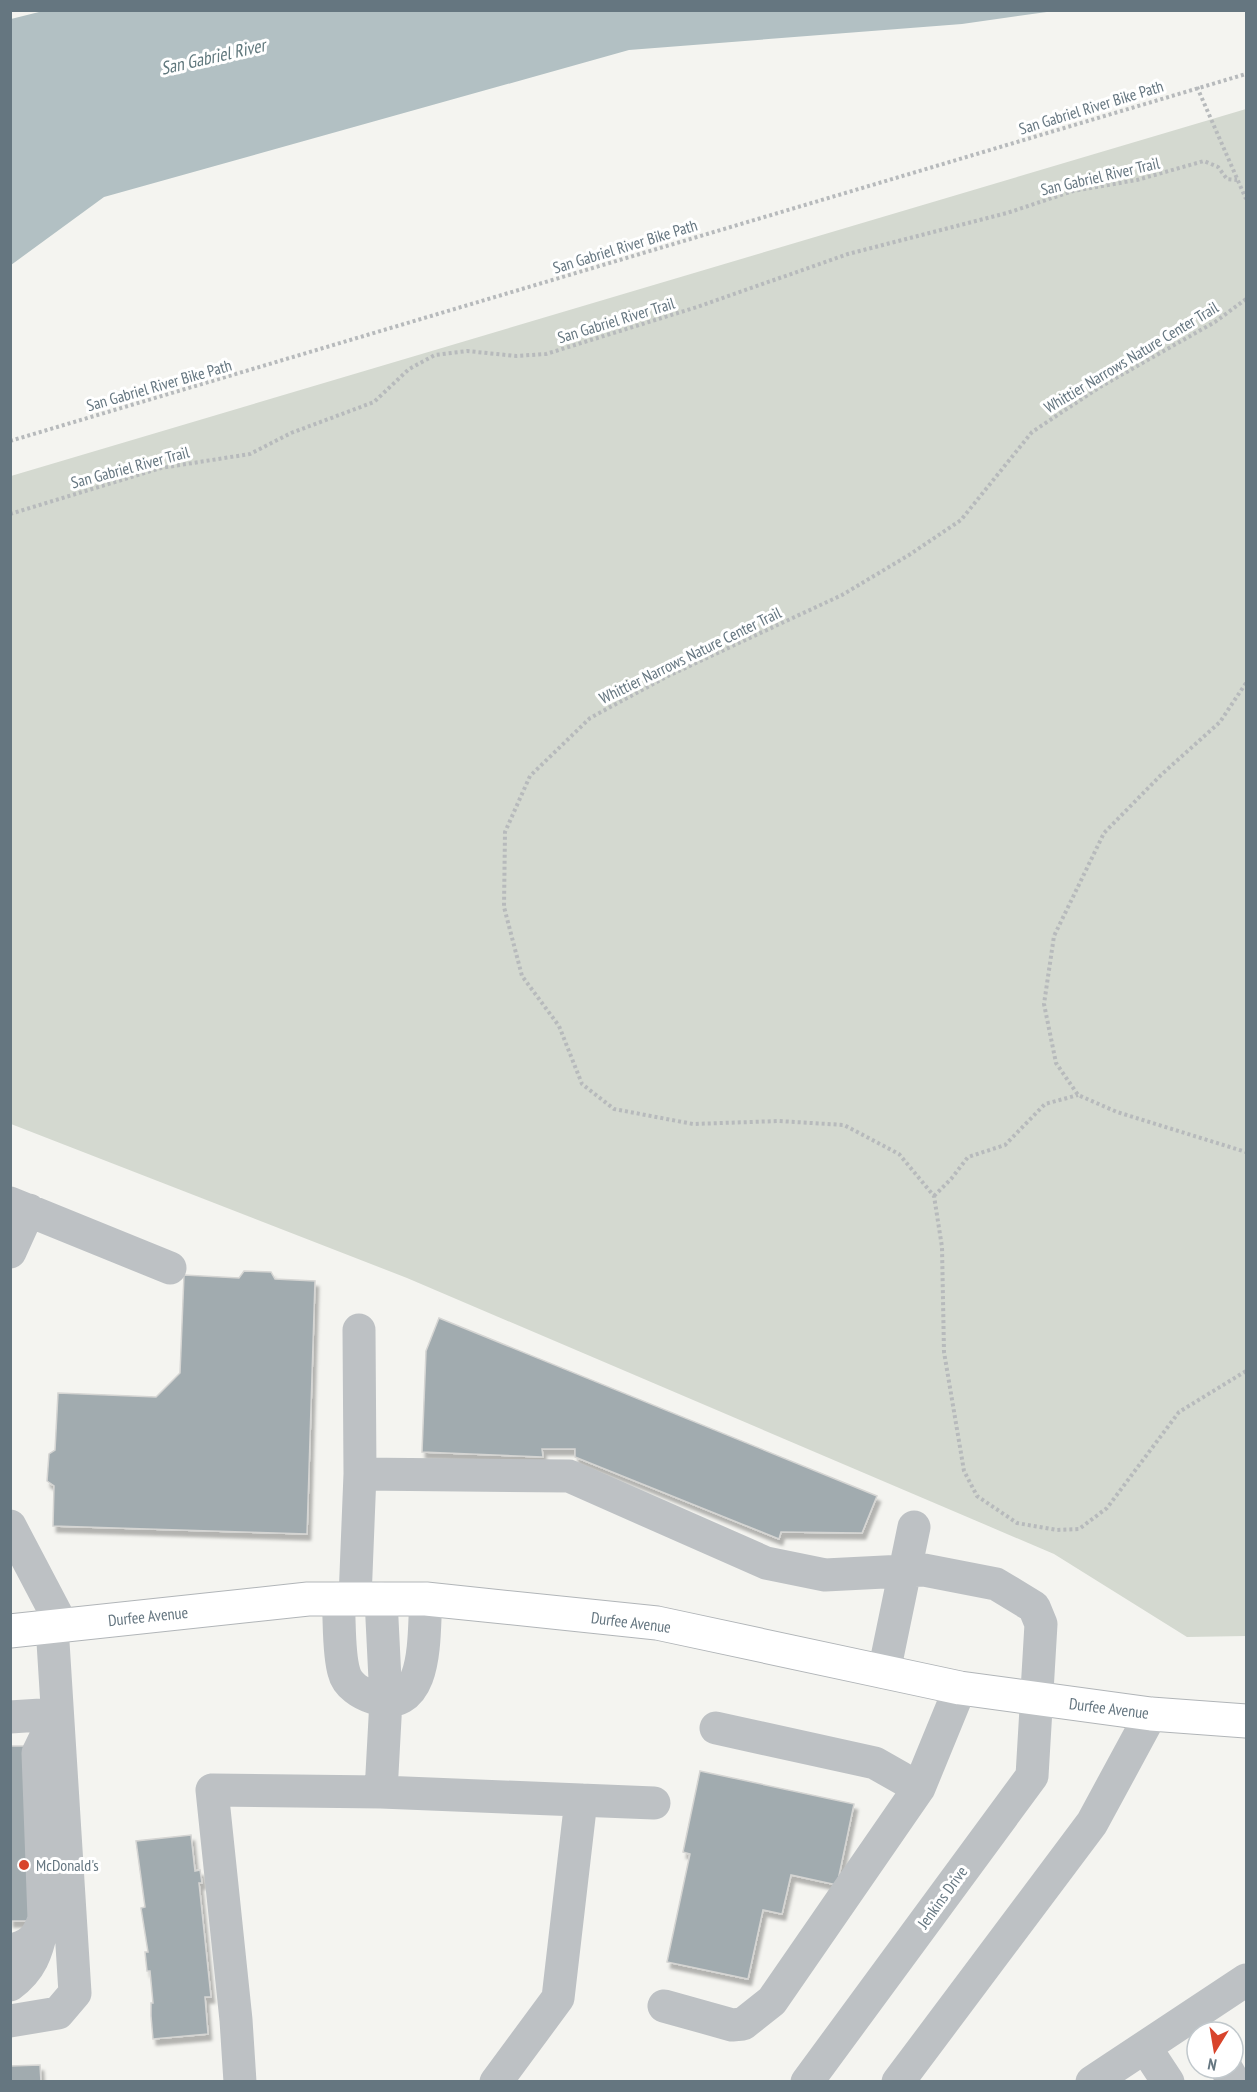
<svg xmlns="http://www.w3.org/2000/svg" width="1257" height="2092" viewBox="0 0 1257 2092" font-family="'PT Sans Narrow',sans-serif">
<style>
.green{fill:#d4d9d0}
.water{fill:#b2c0c3}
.building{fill:#a1abaf;stroke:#d5d5d3;stroke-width:1.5;filter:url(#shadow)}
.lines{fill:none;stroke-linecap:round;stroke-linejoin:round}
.major-casing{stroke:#b1b5b8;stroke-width:35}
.path{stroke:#b7babc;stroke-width:4;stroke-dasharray:3 3;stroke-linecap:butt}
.minor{stroke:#bdc1c4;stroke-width:33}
.major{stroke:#fff;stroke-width:33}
.poi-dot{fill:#d8442c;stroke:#fff;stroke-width:2}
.labels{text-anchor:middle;stroke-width:6;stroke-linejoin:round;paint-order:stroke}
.street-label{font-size:16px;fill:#657680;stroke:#fff}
.poi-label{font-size:16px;fill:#657680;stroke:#fff;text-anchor:start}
.water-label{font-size:18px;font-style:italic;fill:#60787d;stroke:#fff}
</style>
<defs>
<filter id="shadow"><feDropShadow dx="3.5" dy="6" stdDeviation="1.5" flood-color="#0004"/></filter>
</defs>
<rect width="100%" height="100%" fill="#f4f4f0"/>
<path class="green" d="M 1246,109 L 1246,1636 L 1187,1637 L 1054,1554 L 407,1278 L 11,1124 L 11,476 Z"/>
<path class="water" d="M 47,10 L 1054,10 L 1054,11 L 962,24 L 629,50 L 104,197 L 11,265 L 11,19 Z"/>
<path class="building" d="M 244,1271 L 271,1272 L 275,1279 L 315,1281 L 307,1534 L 53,1526 L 54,1486 L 47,1481 L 49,1454 L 55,1450 L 58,1393 L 156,1397 L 180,1373 L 184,1275 L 239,1278 Z
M 439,1318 L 877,1496 L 862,1533 L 781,1532 L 779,1539 L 575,1457 L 575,1449 L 542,1449 L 543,1457 L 422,1452 L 426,1351 Z
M 10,1746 L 27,1746 L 30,1921 L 10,1921 Z
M 700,1771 L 854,1804 L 837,1885 L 791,1875 L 782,1914 L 763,1910 L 748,1979 L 667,1962 L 690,1854 L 683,1852 Z
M 191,1835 L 195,1871 L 200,1870 L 202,1883 L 199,1883 L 211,1997 L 205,1997 L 208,2034 L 153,2039 L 151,2016 L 151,2003 L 153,2003 L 150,1971 L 147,1971 L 145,1952 L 148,1952 L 141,1908 L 145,1907 L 136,1841 Z
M 40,2065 L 41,2082 L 10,2082 L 10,2066 Z"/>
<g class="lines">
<defs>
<path id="major" d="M 10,1631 L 308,1599 L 426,1599 L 657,1623 L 960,1688 L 1151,1714 L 1246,1721"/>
</defs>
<use href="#major" class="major-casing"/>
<path class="path" d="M 1197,87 L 1246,199
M 1246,299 L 1215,322 L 1100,387 L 1032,432 L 961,520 L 909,555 L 842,595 L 668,676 L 590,718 L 530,776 L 505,832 L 504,907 L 522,976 L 559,1026 L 582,1084 L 614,1109 L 693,1124 L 779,1121 L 844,1125 L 899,1154 L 934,1196 L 942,1247 L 944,1352 L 964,1471 L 977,1496 L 1017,1523 L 1057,1530 L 1079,1529 L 1107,1508 L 1179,1412 L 1246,1371
M 10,441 L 1246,74
M 10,514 L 161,468 L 250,454 L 291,433 L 374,402 L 409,369 L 435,355 L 467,351 L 516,356 L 546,354 L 697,307 L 848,254 L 1007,213 L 1073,191 L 1137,180 L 1204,161 L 1218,167 L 1227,179 L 1237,180
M 1246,683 L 1220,722 L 1161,775 L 1104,833 L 1054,936 L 1044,1004 L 1056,1063 L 1078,1095 L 1117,1112 L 1246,1152
M 934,1196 L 951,1179 L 968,1157 L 1005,1145 L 1045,1104 L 1078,1095"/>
<path class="minor" d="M 10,1203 L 170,1268
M 10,1252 L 29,1210
M 359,1330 L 360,1474 L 569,1476 L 766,1563 L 825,1575 L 924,1570 L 996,1584 L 1034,1607 L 1041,1624 L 1032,1776 L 807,2082
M 10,1526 L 62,1625
M 338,1599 C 340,1620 338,1652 344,1672 C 347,1685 361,1694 374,1698 C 430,1716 423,1632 426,1599
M 355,1599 L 360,1474
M 884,1672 L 914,1527
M 10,1717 L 57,1714 L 38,1753 L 44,1919 C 38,1937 30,1947 10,1950
M 716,1728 L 875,1763 L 919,1788
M 381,1792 L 654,1803
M 10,1985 C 31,1970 37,1952 42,1928
M 664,2006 L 732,2025 L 743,2024 L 772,2001 L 919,1788 L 960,1688
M 10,2021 L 58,2013 L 75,1993 L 52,1626
M 1145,2047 L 1168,2082
M 1226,2068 L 1234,2082
M 240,2082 L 236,2020 L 212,1790 L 381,1792 L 386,1700 L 381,1599
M 496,2082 L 558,1998 L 581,1800
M 898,2082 L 1092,1823 L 1151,1714
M 1092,2082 L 1246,1980"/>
<use href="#major" class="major"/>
</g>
<circle class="poi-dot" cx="24" cy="1865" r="6"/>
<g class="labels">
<g class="street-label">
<text transform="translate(1091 107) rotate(-17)" y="6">San Gabriel River Bike Path</text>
<text transform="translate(1100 176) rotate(-13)" y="6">San Gabriel River Trail</text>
<text transform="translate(625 246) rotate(-17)" y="6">San Gabriel River Bike Path</text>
<text transform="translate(616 320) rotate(-17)" y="6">San Gabriel River Trail</text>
<text transform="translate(1131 357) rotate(-31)" y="6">Whittier Narrows Nature Center Trail</text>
<text transform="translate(159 385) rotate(-16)" y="6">San Gabriel River Bike Path</text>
<text transform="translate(130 467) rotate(-15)" y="6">San Gabriel River Trail</text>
<text transform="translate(690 655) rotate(-26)" y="6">Whittier Narrows Nature Center Trail</text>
<text transform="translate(148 1616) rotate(-6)" y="6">Durfee Avenue</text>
<text transform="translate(631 1622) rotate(7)" y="6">Durfee Avenue</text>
<text transform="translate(1109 1708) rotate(7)" y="6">Durfee Avenue</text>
<text transform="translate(942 1897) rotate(-54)" y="6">Jenkins Drive</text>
</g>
<g class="poi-label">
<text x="36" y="1871">McDonald's</text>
</g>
<g class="water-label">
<text transform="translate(213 57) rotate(-13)" y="6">San Gabriel River</text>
</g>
</g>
<rect width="1257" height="2092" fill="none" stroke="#657680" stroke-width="24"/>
<g transform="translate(1215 2050) rotate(191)"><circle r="28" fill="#ffffff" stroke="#c1c8cc" stroke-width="1.5"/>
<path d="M0-4.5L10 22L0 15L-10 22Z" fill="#d8442c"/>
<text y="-9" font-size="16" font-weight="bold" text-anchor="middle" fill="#657680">N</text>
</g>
</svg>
